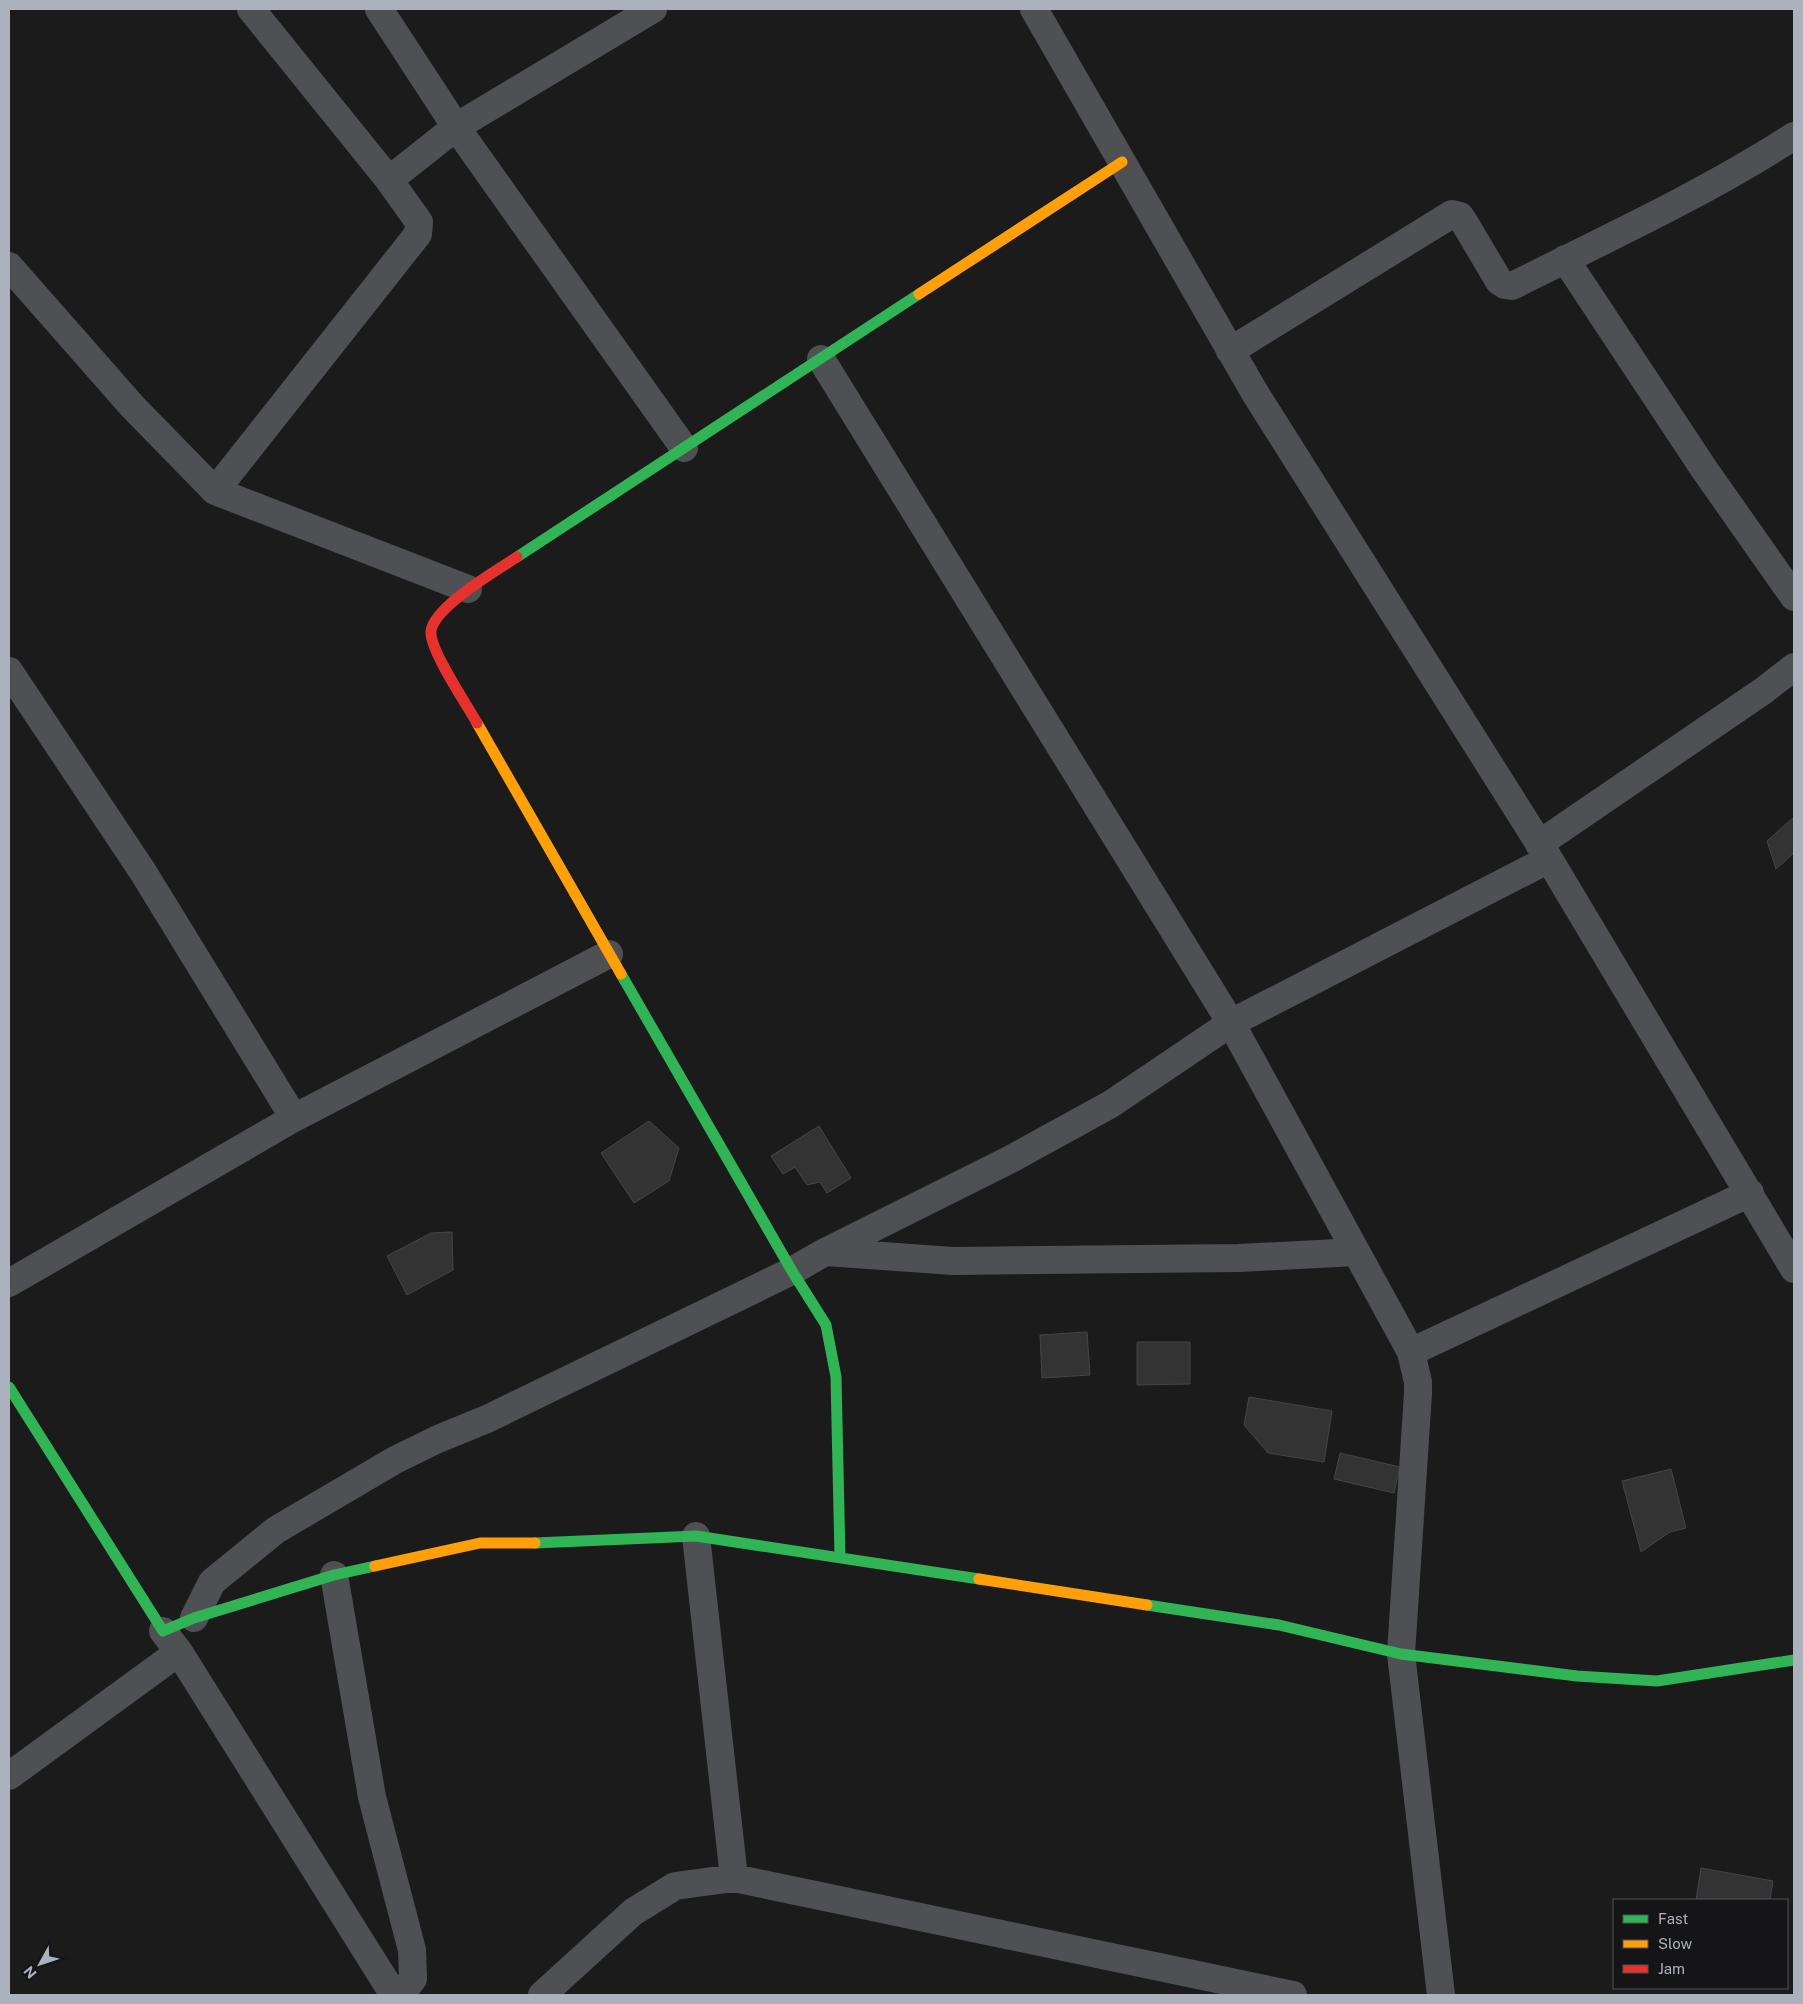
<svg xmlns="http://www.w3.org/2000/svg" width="1803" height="2004" viewBox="0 0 1803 2004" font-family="'Public Sans',sans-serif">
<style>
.building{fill:#333334;stroke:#444548}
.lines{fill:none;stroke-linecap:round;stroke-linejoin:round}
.street{stroke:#4f5054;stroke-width:28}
.fast{stroke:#30b455;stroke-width:11}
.slow{stroke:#ff9f0a;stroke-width:11}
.jam{stroke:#e5322d;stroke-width:11}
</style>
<rect width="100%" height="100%" fill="#1b1b1c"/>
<path class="building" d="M 1794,817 L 1794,853 L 1776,869 L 1767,841 Z
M 649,1121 L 679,1148 L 669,1181 L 634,1203 L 601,1153 Z
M 819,1126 L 851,1178 L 827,1193 L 820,1182 L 807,1185 L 795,1167 L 783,1174 L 771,1156 Z
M 452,1232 L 453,1270 L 407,1295 L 387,1256 L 431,1233 Z
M 1087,1332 L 1090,1375 L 1042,1378 L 1040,1335 Z
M 1137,1342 L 1190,1342 L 1190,1384 L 1137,1385 Z
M 1249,1397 L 1332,1411 L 1324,1462 L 1268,1453 L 1244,1425 Z
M 1340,1453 L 1400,1467 L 1394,1493 L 1334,1479 Z
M 1671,1469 L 1686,1528 L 1670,1532 L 1641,1552 L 1622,1481 Z
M 1701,1868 L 1773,1881 L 1770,1900 L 1696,1900 Z"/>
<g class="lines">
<path class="street" d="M 251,9 L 389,180 L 456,127 L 653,9
M 379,9 L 456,127 L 684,448
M 1034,9 L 1255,393 L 1549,859 L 1794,1269
M 1565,259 L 1704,469 L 1794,597
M 9,266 L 132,406 L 215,491 L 468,589
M 1230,351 L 1452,214 L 1460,216 L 1464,222 L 1499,281 L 1505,285 L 1512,286 C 1606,239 1706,193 1794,136
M 821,359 L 1231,1023 L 1411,1352 L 1418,1382 L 1418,1393 L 1401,1654 L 1441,1995
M 215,491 L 418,234 L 419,222 L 389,180
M 9,671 L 143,872 L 294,1118
M 1539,844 L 1763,691 L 1794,667
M 826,1252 L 953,1261 L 1239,1258 L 1356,1252
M 9,1283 L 294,1118 L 609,954
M 1411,1352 L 1750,1193
M 696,1536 L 734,1878
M 334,1575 L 372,1797 L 412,1950 L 413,1979 L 400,1995
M 194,1618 L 212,1582 L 276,1530 L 395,1460 L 438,1439 L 487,1419 L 792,1271 L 825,1252 L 1011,1159 L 1111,1104 L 1231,1023 L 1549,859
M 163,1631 L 179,1652 L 394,1995
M 9,1776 L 179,1652
M 542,1995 L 633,1912 L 675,1886 L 734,1878 L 1293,1995"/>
<path class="fast" d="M 517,557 L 919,294
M 621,974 L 792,1271 L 826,1325 L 836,1377 L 840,1557
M 9,1387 L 163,1631 L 194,1618 L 334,1575 L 375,1566
M 535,1543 L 696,1536 L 979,1579
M 1147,1605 L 1279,1625 L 1401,1654 L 1577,1676 L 1657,1681 L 1794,1660"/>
<path class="slow" d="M 919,294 L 1122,162
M 477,723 L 621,974
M 375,1566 L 480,1543 L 535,1543
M 979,1579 L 1147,1605"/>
<path class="jam" d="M 477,723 C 467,705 429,649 431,631 C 434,607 497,570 517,557"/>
</g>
<rect width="1803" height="2004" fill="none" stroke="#abb2bd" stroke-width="20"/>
<rect x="1613" y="1899" width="175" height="90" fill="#151518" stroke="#51545a"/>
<rect x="1623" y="1915" width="25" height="8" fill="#30b455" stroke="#51545a"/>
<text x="1658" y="1924" font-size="15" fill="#abb2bd">Fast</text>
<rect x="1623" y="1940" width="25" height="8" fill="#ff9f0a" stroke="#51545a"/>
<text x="1658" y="1949" font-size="15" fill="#abb2bd">Slow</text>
<rect x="1623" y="1965" width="25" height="8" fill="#e5322d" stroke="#51545a"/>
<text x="1658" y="1974" font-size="15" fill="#abb2bd">Jam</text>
<g transform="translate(40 1964) rotate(230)" stroke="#151518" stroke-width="4" paint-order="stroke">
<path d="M0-4L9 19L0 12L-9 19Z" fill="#abb2bd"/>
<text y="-8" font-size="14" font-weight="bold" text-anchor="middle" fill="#abb2bd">N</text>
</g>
</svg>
